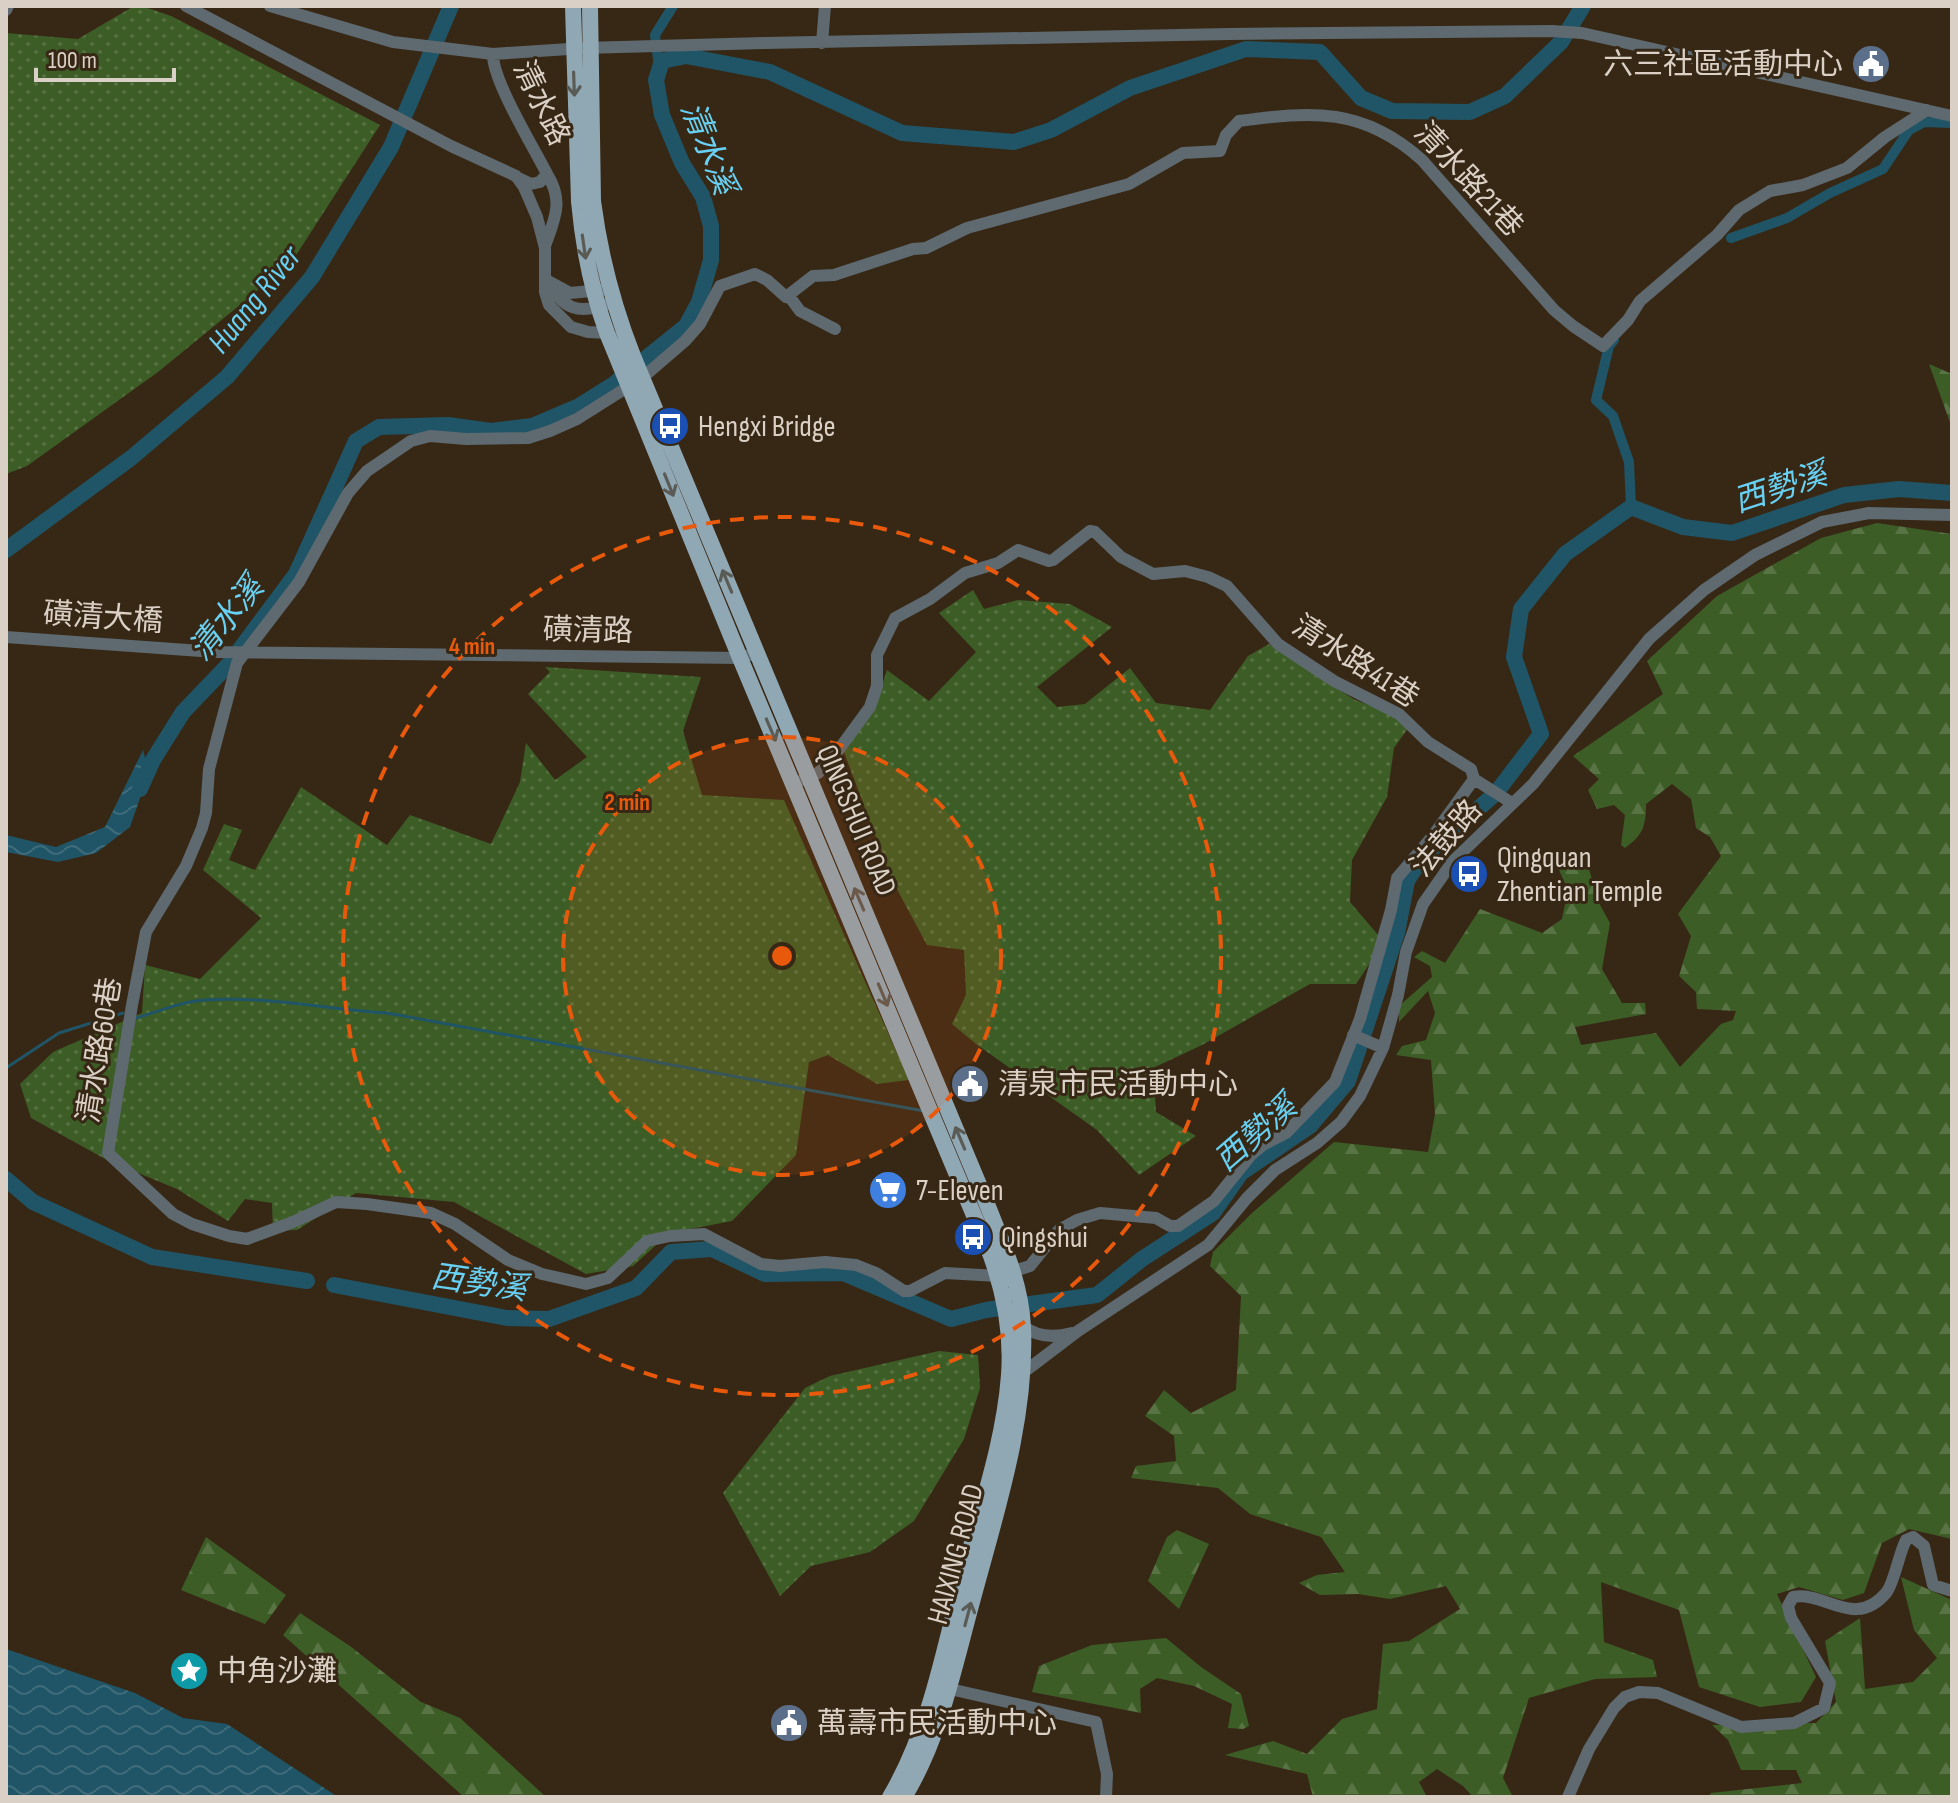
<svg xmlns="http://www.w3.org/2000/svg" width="1958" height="1803" viewBox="0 0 1958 1803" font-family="'Sofia Sans Condensed','Noto Sans TC',sans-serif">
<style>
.grass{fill:url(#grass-dots)}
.forest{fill:url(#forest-firs)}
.water{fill:url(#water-waves)}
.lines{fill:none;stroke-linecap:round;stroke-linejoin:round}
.stream{stroke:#1f5567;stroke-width:3}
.canal{stroke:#1f5567;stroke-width:10}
.river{stroke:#1f5567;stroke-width:16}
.minor{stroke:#5e6970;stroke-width:12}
.major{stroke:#90a7b4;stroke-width:16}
.major-bridge{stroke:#90a7b4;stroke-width:16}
.oneway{stroke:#5b5b55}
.ring{fill:none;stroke:#e8590c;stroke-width:4;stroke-dasharray:14 10}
.labels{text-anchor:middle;stroke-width:6;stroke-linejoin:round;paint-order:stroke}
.poi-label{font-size:30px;fill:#dad0c5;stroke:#372816;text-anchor:start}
.street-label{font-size:30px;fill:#dad0c5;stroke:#372816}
.water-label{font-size:32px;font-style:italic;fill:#68d0f3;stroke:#372816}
.centre{fill:#e8590c;stroke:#372816;stroke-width:4}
.ring-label{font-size:24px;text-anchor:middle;font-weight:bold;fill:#e8590c;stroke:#372816;stroke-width:6;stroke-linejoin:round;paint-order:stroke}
</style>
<defs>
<pattern id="grass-dots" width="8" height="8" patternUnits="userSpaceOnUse" patternTransform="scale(2)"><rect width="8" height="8" fill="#3d5d26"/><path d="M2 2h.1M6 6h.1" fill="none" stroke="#587344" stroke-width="1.8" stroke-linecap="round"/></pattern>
<pattern id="forest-firs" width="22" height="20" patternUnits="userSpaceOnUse" patternTransform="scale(2)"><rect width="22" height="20" fill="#3d5d26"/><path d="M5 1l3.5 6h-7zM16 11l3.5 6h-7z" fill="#587344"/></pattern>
<pattern id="water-waves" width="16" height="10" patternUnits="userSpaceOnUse" patternTransform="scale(2)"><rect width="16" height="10" fill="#1f5567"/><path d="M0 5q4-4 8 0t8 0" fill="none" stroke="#3f6c7b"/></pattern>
</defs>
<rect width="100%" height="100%" fill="#372816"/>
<path class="grass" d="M 134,6 L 142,6 L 171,16 L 380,125 L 291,263 L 158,372 L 27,466 L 6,474 L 6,33 L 78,39 Z
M 973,590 L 984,609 L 1018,600 L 1070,604 L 1112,627 L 1037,687 L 1057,707 L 1085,704 L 1130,668 L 1156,703 L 1210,710 L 1248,656 L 1269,644 L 1355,700 L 1413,721 L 1394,748 L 1387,797 L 1352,860 L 1350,902 L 1384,942 L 1356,984 L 1310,984 L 1202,1045 L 1153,1068 L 1156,1112 L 1196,1136 L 1139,1175 L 1097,1130 L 976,1044 L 952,1024 L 966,995 L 964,950 L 927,945 L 892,880 L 844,752 L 874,710 L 887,670 L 929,701 L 976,652 L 939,613 Z
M 545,667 L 701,677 L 683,731 L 702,795 L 784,800 L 909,1080 L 877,1084 L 828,1055 L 809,1062 L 796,1155 L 732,1221 L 669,1233 L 633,1266 L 586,1274 L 454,1202 L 356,1193 L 297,1230 L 273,1231 L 272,1203 L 245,1199 L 228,1221 L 177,1189 L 107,1160 L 31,1118 L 20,1084 L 53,1052 L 142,1013 L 145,965 L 200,979 L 261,918 L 203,870 L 224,824 L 242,830 L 229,860 L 255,870 L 301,787 L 387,845 L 410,815 L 491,844 L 520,782 L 526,743 L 555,780 L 587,757 L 528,694 L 550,672 Z
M 939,1351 L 978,1355 L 980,1388 L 964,1439 L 914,1521 L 870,1552 L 811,1566 L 780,1596 L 723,1493 L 805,1388 L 830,1376 Z"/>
<path class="forest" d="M 1929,364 L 1952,374 L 1952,428 Z
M 1877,523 L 1952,534 L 1952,1539 L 1909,1529 L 1882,1543 L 1864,1593 L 1843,1600 L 1799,1587 L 1777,1594 L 1816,1677 L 1801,1702 L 1760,1707 L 1699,1687 L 1679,1610 L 1601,1582 L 1604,1642 L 1653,1660 L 1657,1677 L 1595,1679 L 1529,1698 L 1503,1778 L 1513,1797 L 1473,1797 L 1463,1786 L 1437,1769 L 1419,1782 L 1427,1797 L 1313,1797 L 1307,1774 L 1225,1755 L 1273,1741 L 1307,1754 L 1342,1719 L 1377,1709 L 1383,1644 L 1409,1641 L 1460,1609 L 1446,1586 L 1390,1599 L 1358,1594 L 1320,1595 L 1299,1583 L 1317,1575 L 1345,1572 L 1321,1537 L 1250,1514 L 1218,1488 L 1131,1478 L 1136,1466 L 1176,1461 L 1174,1436 L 1145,1416 L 1164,1390 L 1191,1413 L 1236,1390 L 1241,1296 L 1210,1266 L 1213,1252 L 1251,1214 L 1334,1142 L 1428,1152 L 1435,1114 L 1431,1060 L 1396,1055 L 1402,1046 L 1426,1040 L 1435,1013 L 1428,991 L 1399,1022 L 1399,1006 L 1432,977 L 1430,966 L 1414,957 L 1422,951 L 1445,963 L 1480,909 L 1542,933 L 1562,919 L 1568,890 L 1555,861 L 1584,853 L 1600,905 L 1610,923 L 1602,969 L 1622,1003 L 1645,1003 L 1646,1014 L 1575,1027 L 1581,1045 L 1656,1033 L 1680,1067 L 1721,1024 L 1733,1020 L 1736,1011 L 1697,1009 L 1696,992 L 1679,976 L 1691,936 L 1678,914 L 1721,856 L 1710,837 L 1696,828 L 1691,799 L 1672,784 L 1646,804 C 1646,826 1643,835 1625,848 L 1621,845 L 1625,815 L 1614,805 L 1597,809 L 1588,790 L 1599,779 L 1573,756 L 1663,694 L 1647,661 L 1717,596 L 1821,538 Z
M 1177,1530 L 1209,1544 L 1179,1609 L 1148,1581 L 1167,1537 Z
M 206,1537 L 286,1595 L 265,1624 L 181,1590 Z
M 1901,1577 L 1952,1600 L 1952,1797 L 1709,1797 L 1711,1793 L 1802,1783 L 1796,1770 L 1741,1770 L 1728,1740 L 1712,1725 L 1816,1723 L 1836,1702 L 1825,1641 L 1860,1618 L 1865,1689 L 1913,1682 L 1937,1658 L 1914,1630 Z
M 300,1613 L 350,1646 L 421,1702 L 460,1718 L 546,1797 L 464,1797 L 283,1635 Z
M 1166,1638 L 1201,1667 L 1241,1694 L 1249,1726 L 1243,1729 L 1228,1728 L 1232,1704 L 1194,1686 L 1157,1678 L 1140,1689 L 1141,1713 L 1032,1692 L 1039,1666 L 1092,1645 Z"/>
<path class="water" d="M 143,750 L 149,772 L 130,827 L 96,853 L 58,862 L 6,852 L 6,835 L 56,847 L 105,827 Z
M 6,1649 L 135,1693 L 183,1718 L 227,1724 L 338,1797 L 6,1797 Z"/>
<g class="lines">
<path class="stream" d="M 132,1019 C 155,1013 182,1001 205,1000 C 266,996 326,1009 387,1013 L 924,1111
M 6,1068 L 59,1033 L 123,1013"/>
<path class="canal" d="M 659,67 L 655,35 L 673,6
M 1731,238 L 1787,218 L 1830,193 L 1883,169 L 1909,130 L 1924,122 L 1952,123
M 1614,340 L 1609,346 L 1596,400 L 1613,416 L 1629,462 L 1631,507"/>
<path class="river" d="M 6,550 L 131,458 L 227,377 L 312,277 L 391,147 L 451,6
M 140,789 L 153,760 L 183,712 L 229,664 L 296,574 L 356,441 L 379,427 L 448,425 L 491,431 L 532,426 L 579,406 L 614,384 L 686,326 L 699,302 L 711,260 L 711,226 L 703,197 L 682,163 L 662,115 L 656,80 L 662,61 L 686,56 L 770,72 L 902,133 L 1014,142 L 1051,130 L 1130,88 L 1246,49 L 1320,52 L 1361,98 L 1392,111 L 1470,112 L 1505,96 L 1561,42 L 1583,6
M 6,1179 L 33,1202 L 152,1257 L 307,1281
M 334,1285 L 507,1318 L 549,1319 L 636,1288 L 671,1252 L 712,1249 L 765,1274 L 843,1273 L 951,1319 L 986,1310 L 1097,1295 L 1142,1259 L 1213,1213 L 1241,1173 L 1310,1126 L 1348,1081 L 1397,933 L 1407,881 L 1422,858 L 1496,793 L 1541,734 L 1514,657 L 1521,609 L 1565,554 L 1631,507 L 1683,527 L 1732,533 L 1844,495 L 1899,489 L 1952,493"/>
<path class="minor" d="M 186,6 L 451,146 L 516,176 L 524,187 L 537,217 L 545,248 L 545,292 L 549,305 L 571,327 L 588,332 L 607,333
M 270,6 L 393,42 L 493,54 L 584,48 L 765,43 L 1229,34 L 1552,31 L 1582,33 L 1952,116
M 6,10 L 8,6
M 822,43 L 825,6
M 493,54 C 492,80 534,148 547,174 L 540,182 L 531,184 L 518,178
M 545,246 C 555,218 564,201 547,174
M 546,279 C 563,310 579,316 612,302
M 548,281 L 570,293 L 602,290
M 789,296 L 800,311 L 835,329
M 6,637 L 215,652 L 740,658 L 756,653
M 1474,779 L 1432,837 L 1397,878 L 1391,910 L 1360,1019 L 1335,1082 L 1286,1133 L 1263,1145 L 1251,1155 L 1214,1201 L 1178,1226 L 1170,1226 L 1156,1218 L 1100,1213 L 1077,1220 L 1059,1230 L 1030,1266 L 998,1276 L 945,1273 L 910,1291 L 904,1291 L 876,1273 L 856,1265 L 825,1262 L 780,1266 L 761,1264 L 704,1234 L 670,1236 L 647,1241 L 608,1278 L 586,1284 L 542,1274 L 508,1260 L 455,1224 L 431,1213 L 367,1204 L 336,1202 L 293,1222 L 247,1239 L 229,1236 L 192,1224 L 173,1214 L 108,1153 L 132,1005 L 146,932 L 186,866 L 202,828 L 206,813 L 209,769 L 237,663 L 299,582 L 348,493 L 367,471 L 411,441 L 430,436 L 466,439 L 528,438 L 550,431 L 577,419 L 642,378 L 685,341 L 700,324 L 720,286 L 755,274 L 767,280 L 786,297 L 813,276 L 834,275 L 913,249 L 926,248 L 967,228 L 1129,184 L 1183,153 L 1220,151 L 1226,135 L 1239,121 C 1312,111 1363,107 1422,160 L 1554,310 L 1573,326 L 1603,346 L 1628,320 L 1640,301 L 1717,235 L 1739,210 L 1770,191 L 1803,185 L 1847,168 L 1885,137 L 1927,110
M 802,780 L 818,773 L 829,763 L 870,707 L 877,686 L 877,655 L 895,618 L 930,599 L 965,573 L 998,563 L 1018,550 L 1049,561 L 1053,560 L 1090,531 L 1095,532 L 1121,557 L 1153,574 L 1185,571 L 1208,577 L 1227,586 L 1278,644 L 1334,681 L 1399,714 L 1428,742 L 1471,769 L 1474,779 L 1512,803
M 1353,1035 L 1383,1048
M 1023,1326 C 1037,1337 1054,1338 1072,1333
M 1018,1371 L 1028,1369 L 1078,1331 L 1208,1245 L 1247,1198 L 1275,1170 L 1317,1143 L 1341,1122 L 1360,1096 L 1383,1048 L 1398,995 L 1406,952 L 1423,904 L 1453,861 L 1533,784 L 1649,639 L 1704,590 L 1755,555 L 1822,522 L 1869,513 L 1952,515
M 941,1687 L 1096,1722 L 1107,1774 L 1106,1797
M 1568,1797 L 1589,1749 L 1614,1708 L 1625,1697 L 1639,1692 L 1658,1693 L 1741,1727 L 1794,1723 L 1824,1708 L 1830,1683 L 1791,1618 L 1788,1606 L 1793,1597 C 1826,1591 1854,1630 1886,1593 C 1894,1584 1899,1553 1906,1540 L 1913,1537 L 1924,1546 L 1933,1585 L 1952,1591"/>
<path class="major" d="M 579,201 C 583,247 591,289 607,333 L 740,658 L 991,1256 C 1005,1295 1012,1334 1009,1375 C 1004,1442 981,1507 964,1572 C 945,1646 930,1730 890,1797
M 593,201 C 600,255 613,305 633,356 L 985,1199 C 1001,1240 1021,1281 1023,1327 C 1027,1420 996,1512 972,1602 C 954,1667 940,1739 904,1797"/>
<path class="major-bridge" d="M 573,6 L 579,201
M 590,6 L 593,201"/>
</g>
<defs><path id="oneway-shaft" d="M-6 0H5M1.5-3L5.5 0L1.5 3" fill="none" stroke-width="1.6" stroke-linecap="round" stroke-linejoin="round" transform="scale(2)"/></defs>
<g class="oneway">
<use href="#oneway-shaft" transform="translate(574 84) rotate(88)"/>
<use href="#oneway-shaft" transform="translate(584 247) rotate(82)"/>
<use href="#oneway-shaft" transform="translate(669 485) rotate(68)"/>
<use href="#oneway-shaft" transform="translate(727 581) rotate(-113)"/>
<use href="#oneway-shaft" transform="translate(771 730) rotate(67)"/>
<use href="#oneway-shaft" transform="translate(859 899) rotate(-113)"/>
<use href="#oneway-shaft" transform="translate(883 995) rotate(67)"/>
<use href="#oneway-shaft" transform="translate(960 1138) rotate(-113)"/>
<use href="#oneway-shaft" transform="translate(968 1614) rotate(-75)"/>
</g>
<circle cx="782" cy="956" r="219" fill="#e8590c" fill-opacity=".12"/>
<g class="ring">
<circle cx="782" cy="956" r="219"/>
<circle cx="782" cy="956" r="439"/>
</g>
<defs>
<symbol id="civic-disc" viewBox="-11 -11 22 22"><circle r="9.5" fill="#5c6f8a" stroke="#372816"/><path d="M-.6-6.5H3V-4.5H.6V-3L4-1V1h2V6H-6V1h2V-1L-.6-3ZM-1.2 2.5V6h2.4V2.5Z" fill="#fff"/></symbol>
<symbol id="bus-disc" viewBox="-11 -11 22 22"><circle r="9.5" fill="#1a4fb4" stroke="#372816"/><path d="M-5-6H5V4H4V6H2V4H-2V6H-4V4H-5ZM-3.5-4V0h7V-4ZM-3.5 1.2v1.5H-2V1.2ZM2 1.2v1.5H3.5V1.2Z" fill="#fff"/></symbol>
<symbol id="supermarket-disc" viewBox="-11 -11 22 22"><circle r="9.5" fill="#3f7fe0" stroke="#372816"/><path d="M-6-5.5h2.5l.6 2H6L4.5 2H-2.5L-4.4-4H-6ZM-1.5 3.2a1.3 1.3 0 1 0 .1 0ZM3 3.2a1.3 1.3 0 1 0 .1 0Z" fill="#fff"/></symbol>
<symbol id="sight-disc" viewBox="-11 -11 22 22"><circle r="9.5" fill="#0f9aa8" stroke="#372816"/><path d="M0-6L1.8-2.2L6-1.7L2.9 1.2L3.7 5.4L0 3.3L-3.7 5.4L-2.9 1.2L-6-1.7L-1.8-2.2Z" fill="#fff"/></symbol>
</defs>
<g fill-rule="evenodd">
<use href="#civic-disc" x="1849" y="42" width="44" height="44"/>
<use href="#bus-disc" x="648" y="404" width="44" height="44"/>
<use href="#bus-disc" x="1447" y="852" width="44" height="44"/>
<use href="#civic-disc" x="948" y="1062" width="44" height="44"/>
<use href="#supermarket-disc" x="866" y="1168" width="44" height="44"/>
<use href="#bus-disc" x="951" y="1215" width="44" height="44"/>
<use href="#sight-disc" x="167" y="1649" width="44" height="44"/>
<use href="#civic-disc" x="767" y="1701" width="44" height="44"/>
</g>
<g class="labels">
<g class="poi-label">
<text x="1843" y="74" text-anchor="end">六三社區活動中心</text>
<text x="698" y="436">Hengxi Bridge</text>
<text x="1497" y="867">Qingquan<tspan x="1497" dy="34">Zhentian Temple</tspan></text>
<text x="998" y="1094">清泉市民活動中心</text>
<text x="916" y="1200">7-Eleven</text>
<text x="1001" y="1247">Qingshui</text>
<text x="217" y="1681">中角沙灘</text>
<text x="817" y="1733">萬壽市民活動中心</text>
</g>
<g class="street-label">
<text transform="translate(542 103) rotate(64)" y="10">清水路</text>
<text transform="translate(1469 179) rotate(47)" y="10">清水路21巷</text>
<text transform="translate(103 617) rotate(4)" y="10">磺清大橋</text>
<text transform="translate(588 630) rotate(1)" y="10">磺清路</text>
<text transform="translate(1356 661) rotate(33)" y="10">清水路41巷</text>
<text transform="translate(857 820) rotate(67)" y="10">QINGSHUI ROAD</text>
<text transform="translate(1446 838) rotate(-49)" y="10">法鼓路</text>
<text transform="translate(99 1050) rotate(-81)" y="10">清水路60巷</text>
<text transform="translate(955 1554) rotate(-75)" y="10">HAIXING ROAD</text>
</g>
<g class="water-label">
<text transform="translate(709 148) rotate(68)" y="11">清水溪</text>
<text transform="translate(254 299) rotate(-51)" y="11">Huang River</text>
<text transform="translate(1780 487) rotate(-18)" y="11">西勢溪</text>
<text transform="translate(226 618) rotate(-51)" y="11">清水溪</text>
<text transform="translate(1255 1133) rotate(-41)" y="11">西勢溪</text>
<text transform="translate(479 1282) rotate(8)" y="11">西勢溪</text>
</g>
</g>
<circle cx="782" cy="956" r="12" class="centre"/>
<g class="ring-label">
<text x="472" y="654">4 min</text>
<text x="627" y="810">2 min</text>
</g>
<rect width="1958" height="1803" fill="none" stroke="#dad0c5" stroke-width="16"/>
<path d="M36 68v12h138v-12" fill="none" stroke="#dad0c5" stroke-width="4"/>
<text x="48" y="68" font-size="24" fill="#dad0c5" stroke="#372816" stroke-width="6" paint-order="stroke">100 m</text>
</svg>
